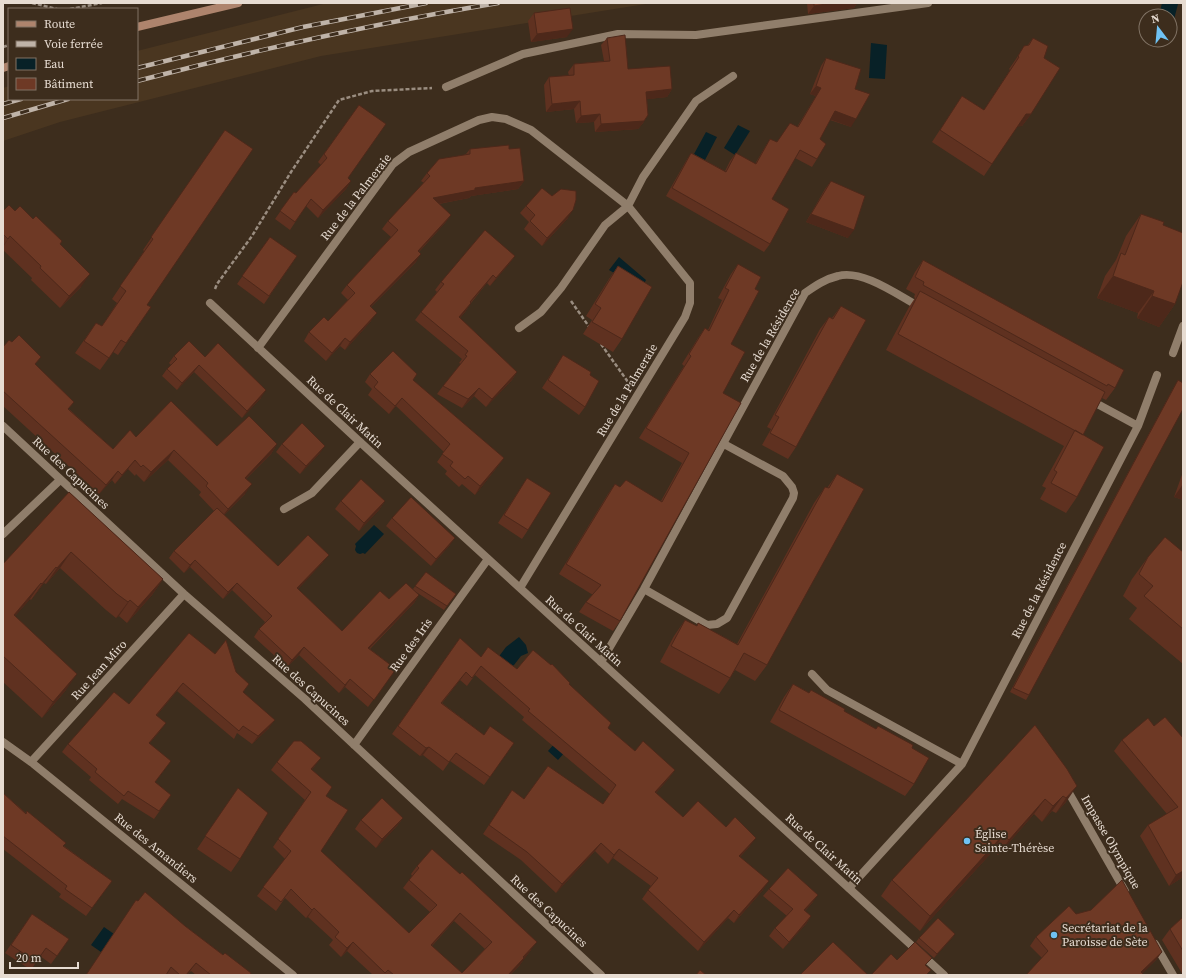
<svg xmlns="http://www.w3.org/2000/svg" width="1186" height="978" viewBox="0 0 1186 978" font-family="'Source Serif 4',serif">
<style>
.built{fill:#4a3620}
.water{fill:#082127}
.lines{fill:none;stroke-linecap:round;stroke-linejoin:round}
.path{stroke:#9a8d80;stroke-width:2.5;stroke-dasharray:4 2;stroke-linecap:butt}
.lane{stroke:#907e6b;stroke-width:8}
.street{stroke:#907e6b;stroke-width:8}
.secondary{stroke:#ae846d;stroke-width:8}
.rail-casing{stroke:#bfb3a8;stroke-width:4.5}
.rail{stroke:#3d2d1d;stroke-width:3;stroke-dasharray:9;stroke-linecap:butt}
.wall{fill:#5f3120;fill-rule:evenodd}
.shaded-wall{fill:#4d281a}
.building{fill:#6e3925;stroke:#4d281a;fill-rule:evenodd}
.poi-dot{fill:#6fc2f4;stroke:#3d2d1d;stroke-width:1.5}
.labels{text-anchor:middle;stroke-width:4;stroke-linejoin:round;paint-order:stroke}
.street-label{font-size:12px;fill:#e7dcd2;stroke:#3d2d1d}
.poi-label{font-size:12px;fill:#e7dcd2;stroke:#3d2d1d;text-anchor:start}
</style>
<rect width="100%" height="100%" fill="#3d2d1d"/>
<path class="built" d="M 327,3 L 652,3 L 321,56 L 60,122 L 3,141 L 3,88 L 9,86 L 9,99 L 137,99 L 137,51 Z"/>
<path class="water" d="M 1162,3 L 1178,4 L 1170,35 L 1170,16 L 1159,16 Z
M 871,43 L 887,45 L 885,79 L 869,78 Z
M 738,125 L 750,131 L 735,155 L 724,148 Z
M 706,132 L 717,137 L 705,160 L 694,154 Z
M 619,257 L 646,280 L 641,289 L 609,270 Z
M 374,525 L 384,534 L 365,554 L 363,553 L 360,554 L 357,553 L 355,550 L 356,546 L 355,544 Z
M 519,637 L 526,645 L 528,653 L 521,656 L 514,665 L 504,671 L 497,659 L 506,647 Z
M 570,726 L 581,734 L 558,760 L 548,751 Z
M 104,927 L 114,934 L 101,952 L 91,945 Z"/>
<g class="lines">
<path class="path" d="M 32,3 L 57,9
M 70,9 L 102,3
M 3,47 L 9,45
M 215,289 L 217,284 L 252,236 L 291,172 L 339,100 L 372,91 L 432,88
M 571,301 L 590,328
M 601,344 L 628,382"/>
<path class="lane" d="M 1173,353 L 1183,326
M 1090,400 L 1138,426
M 284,509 L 312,493 L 360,442
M 644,589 L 707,625 L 717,624 L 727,618 L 793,498 L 794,493 L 792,487 L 783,476 L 724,444
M 601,662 L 644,589 L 805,293 C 815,286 825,279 838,276 C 863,269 899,296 920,307
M 812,674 L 827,690 L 962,764
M 849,888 L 962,764 L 1138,426 L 1157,375"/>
<path class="street" d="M 446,87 L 523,54 L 618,34 L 696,35 L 928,3
M 210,303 L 360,442 L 944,975
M 519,328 L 541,312 L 561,288 L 605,225 L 628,206 L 643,177 L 696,101 L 733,76
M 258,348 L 393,164 L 409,152 L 479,120 L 492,117 L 506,119 L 531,130 L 628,206 L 690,283 L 690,303 L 685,317 L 520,588
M 3,426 L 184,594 L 305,699 L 601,975
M 3,534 L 60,480
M 3,742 L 31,762 L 293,975
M 354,745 L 488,559
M 31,762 L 184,594
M 1065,786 L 1125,891
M 1155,944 L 1173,975"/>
<path class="secondary" d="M 137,27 L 238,3
M 3,68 L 9,66"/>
<defs>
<path id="rail" d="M 137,68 L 303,27 L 426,3
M 137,81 C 256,50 377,23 498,3
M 3,104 L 21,99
M 3,118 L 68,99"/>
</defs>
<use href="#rail" class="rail-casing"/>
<use href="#rail" class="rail"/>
</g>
<path class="wall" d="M 807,3 L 857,3 L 854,8 L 808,14 Z
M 534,13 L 567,37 L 531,42 L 528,21 Z
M 607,38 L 628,69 L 672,89 L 667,97 L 647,99 L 648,115 L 643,123 L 638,129 L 595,132 L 594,122 L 576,123 L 574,109 L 546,112 L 544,85 L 549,77 L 569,76 L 568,72 L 574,64 L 604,61 L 601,45 Z
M 1033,38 L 1044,58 L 1031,114 L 1022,126 L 1017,126 L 984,176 L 932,142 L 962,96 L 984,110 L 1010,70 L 1009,69 L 1016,59 L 1024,46 L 1027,46 Z
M 826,58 L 855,89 L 851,127 L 830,120 L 820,139 L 817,159 L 812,167 L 795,158 L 772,199 L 770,244 L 764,252 L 666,196 L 686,161 L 691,153 L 725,171 L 730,161 L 736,153 L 755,164 L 765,147 L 770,139 L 776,142 L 797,127 L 816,96 L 810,94 L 821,66 Z
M 359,105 L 348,178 L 351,181 L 346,189 L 318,218 L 306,206 L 290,230 L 275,219 L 294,192 L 296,193 L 321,165 L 318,162 Z
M 225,130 L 147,305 L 151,307 L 118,355 L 113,352 L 100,370 L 75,353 L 96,323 L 102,326 L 117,303 L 112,299 L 144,251 L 143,250 Z
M 470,149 L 509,149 L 524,181 L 518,189 L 471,196 L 469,198 L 439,204 L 451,215 L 445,223 L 419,252 L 416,262 L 371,307 L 371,321 L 345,350 L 340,346 L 326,361 L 304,341 L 309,332 L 328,321 L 348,300 L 341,293 L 347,285 L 391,237 L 382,229 L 388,221 L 424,183 L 421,181 L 427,173 L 466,154 Z
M 831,181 L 848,238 L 806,222 L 825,189 Z
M 526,206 L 568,218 L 542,246 L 524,229 L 529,222 L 520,213 Z
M 3,211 L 15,211 L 33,219 L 62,241 L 60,245 L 81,287 L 60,308 L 31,280 L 32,278 L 3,250 Z
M 1141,214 L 1163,225 L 1175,304 L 1159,327 L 1137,318 L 1138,313 L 1097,298 L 1105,276 L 1116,260 L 1126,236 Z
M 270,237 L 297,256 L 264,304 L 237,284 Z
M 515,256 L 509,264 L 490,286 L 487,283 L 471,303 L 465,312 L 460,318 L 517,372 L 512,380 L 486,407 L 474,396 L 462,408 L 437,394 L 443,386 L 461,364 L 459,363 L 462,359 L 415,320 L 421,312 L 437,292 L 435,290 L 441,282 Z
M 923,260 L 1115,388 L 1106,400 L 1102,398 L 1083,435 L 1077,497 L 1066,513 L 1040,499 L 1046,488 L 1042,486 L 1064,446 L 886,350 L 909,307 L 915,298 L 914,297 L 915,294 L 906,289 L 915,272 Z
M 738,264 L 755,289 L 731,344 L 723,393 L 620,621 L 613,631 L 579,612 L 586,602 L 593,595 L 559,574 L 608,494 L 615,484 L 620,487 L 661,501 L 682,463 L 639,438 L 684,366 L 682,364 L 698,338 L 705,328 L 708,330 L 722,300 L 718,298 L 731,274 Z
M 618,266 L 622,339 L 613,352 L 583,334 L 592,320 L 586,316 L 609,279 Z
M 841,306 L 796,447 L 788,459 L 762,445 L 771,429 L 767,427 L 820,329 L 829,317 L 832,318 Z
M 3,347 L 36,365 L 69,409 L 113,449 L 136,437 L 217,446 L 277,444 L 271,454 L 246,479 L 245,494 L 224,515 L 278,566 L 323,562 L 298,589 L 342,631 L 389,599 L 413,589 L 426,572 L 456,594 L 444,610 L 416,592 L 419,595 L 414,603 L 370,649 L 396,669 L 368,707 L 345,687 L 339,693 L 299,655 L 287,667 L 254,637 L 259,629 L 265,622 L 232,590 L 223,599 L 190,567 L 184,573 L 169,558 L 174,551 L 214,511 L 199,495 L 201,492 L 168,460 L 144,482 L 136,474 L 135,476 L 128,469 L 115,484 L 112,480 L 99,494 L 3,406 Z
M 563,355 L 590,375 L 585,407 L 579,415 L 542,388 L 558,363 Z
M 174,356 L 205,357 L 261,398 L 242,418 L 194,372 L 177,390 L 162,376 L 167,369 L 171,365 L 169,363 Z
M 370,374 L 413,380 L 504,458 L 498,466 L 475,495 L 462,484 L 459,487 L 445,474 L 447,471 L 437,462 L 444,452 L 396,406 L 389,414 L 368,395 L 372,389 L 365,382 Z
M 1178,380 L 1029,695 L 1026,700 L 1010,692 L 1175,385 Z
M 282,444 L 320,453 L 300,474 L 276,452 Z
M 1183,472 L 1183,500 L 1174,497 Z
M 837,474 L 767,665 L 755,681 L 735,670 L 730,678 L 719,694 L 660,662 L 674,636 L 685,620 L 696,626 L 698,623 L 737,644 L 814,503 L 825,487 L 827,488 Z
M 527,478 L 528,530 L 522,539 L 498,523 Z
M 69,492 L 163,579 L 152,595 L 127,623 L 119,616 L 116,618 L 106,610 L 60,568 L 46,584 L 44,583 L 31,600 L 30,599 L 15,616 L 66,690 L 42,718 L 3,682 L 3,564 Z
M 341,501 L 385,501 L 379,510 L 359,531 L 335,509 Z
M 392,518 L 450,545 L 431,566 L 386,526 Z
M 1183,552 L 1183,664 L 1129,619 L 1137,608 L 1123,596 L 1132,579 L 1148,557 Z
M 189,633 L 236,672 L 243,692 L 269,728 L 252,744 L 237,733 L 234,739 L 177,691 L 157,715 L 160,731 L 149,744 L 165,769 L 155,782 L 171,795 L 154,819 L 122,799 L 118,804 L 89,780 L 91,777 L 62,752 L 68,744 L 129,704 Z
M 460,638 L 481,657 L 517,669 L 569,684 L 608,728 L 635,751 L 675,770 L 669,778 L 656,793 L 683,817 L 726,827 L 750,846 L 740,857 L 763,890 L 734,923 L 728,918 L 698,951 L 642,899 L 651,886 L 613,858 L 608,864 L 595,851 L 556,893 L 521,860 L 483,834 L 512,790 L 524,799 L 603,804 L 610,794 L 522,720 L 524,717 L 475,675 L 467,686 L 460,680 L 442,703 L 484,735 L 514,743 L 484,785 L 450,761 L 443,771 L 423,755 L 420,756 L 392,734 Z
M 793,684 L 912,748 L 914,784 L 905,796 L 770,722 L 784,697 Z
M 1154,726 L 1183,738 L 1183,877 L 1169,886 L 1140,836 L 1148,825 L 1167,814 L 1114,751 L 1122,740 Z
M 277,762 L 315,766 L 312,769 L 326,796 L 321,851 L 409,933 L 430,912 L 403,888 L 412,876 L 411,874 L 417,866 L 531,950 L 524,959 L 519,966 L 510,975 L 373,975 L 347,951 L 341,957 L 329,945 L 333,940 L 308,917 L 306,918 L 285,898 L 276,911 L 257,896 L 285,859 L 273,847 L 305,800 L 271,770 ZM 454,921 L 485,949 L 462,973 L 432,946 Z
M 1067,769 L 1066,802 L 1056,813 L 1052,811 L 1042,822 L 1034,814 L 998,855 L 993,851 L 920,931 L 881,896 L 892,880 Z
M 238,788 L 240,859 L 231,872 L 197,849 Z
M 3,793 L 26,813 L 27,811 L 64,846 L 112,881 L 86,916 L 59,897 L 61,894 L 3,849 Z
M 403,818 L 397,826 L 376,848 L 355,829 L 361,820 Z
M 769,889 L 813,902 L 805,911 L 811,916 L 806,924 L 783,949 L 769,936 L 775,928 L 787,916 L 763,896 Z
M 32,914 L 69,939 L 51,964 L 40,956 L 31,970 L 5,953 Z
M 1076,914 L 1162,952 L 1156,960 L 1142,973 L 1042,958 L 1030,946 L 1036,937 Z
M 1183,917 L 1183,975 L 1162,940 L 1170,929 Z
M 185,926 L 250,975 L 196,975 L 191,971 L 187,975 L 85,975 Z
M 955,934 L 952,938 L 934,958 L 916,942 L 919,938 Z"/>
<path class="shaded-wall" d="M 832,3 L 857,3 L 854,8 L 808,14 L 814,6 Z
M 573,29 L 567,37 L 531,42 L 537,34 Z
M 816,86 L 821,88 L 816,96 L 810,94 Z
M 672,89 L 667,97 L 641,100 L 646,92 Z
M 580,101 L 574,109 L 546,112 L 552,104 Z
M 835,111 L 856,119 L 851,127 L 829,119 Z
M 600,114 L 594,122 L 576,123 L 581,116 Z
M 1026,114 L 1031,114 L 1022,126 L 1017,127 Z
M 648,115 L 643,123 L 638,129 L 595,132 L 601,124 Z
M 351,181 L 346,189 L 318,218 L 323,210 Z
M 524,181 L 518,189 L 471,196 L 469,198 L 427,206 L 433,198 L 475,188 Z
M 573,210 L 568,218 L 542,246 L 547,238 Z
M 811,214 L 854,230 L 848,238 L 806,222 Z
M 451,215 L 445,223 L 412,259 L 418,251 Z
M 10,236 L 3,247 L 3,246 Z
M 421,254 L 416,262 L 364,314 L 370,306 Z
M 515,256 L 509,264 L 490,286 L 496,278 Z
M 90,274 L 81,287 L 60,308 L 69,296 Z
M 493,275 L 487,283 L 464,310 L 470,302 Z
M 1113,276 L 1154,291 L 1138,313 L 1097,298 Z
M 1152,296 L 1175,304 L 1159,327 L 1137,318 Z
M 471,303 L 465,312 L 453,326 L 459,317 Z
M 377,313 L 371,321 L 345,350 L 350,342 Z
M 345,338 L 340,346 L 326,361 L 332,353 Z
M 199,365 L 194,372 L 177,390 L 182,383 Z
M 517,372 L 512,380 L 486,407 L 492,399 Z
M 479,388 L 474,396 L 462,408 L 468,399 Z
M 266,390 L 261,398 L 242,418 L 247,411 Z
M 402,398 L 396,406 L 389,414 L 395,406 Z
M 277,444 L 271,454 L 238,487 L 245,478 Z
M 325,446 L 320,453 L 300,474 L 306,466 Z
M 174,450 L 168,460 L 144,482 L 151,472 Z
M 504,458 L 498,466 L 475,495 L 480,486 Z
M 135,460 L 128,469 L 115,484 L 122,475 Z
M 118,471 L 112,480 L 99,494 L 106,485 Z
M 252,484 L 245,494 L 221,518 L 228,509 Z
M 1183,484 L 1183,500 L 1174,497 Z
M 385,501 L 379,510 L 359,531 L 364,523 Z
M 455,538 L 450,545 L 431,566 L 436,559 Z
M 71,552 L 60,568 L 46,584 L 57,568 Z
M 329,555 L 323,562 L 292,596 L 297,588 Z
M 195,560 L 190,567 L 184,573 L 190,565 Z
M 56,567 L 44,583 L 31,600 L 42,584 Z
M 163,579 L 152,595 L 127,623 L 138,607 Z
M 41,583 L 30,599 L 3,630 L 14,615 Z
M 237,583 L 232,590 L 223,599 L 228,592 Z
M 419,595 L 414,603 L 363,655 L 368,648 Z
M 130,600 L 119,616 L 116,618 L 128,602 Z
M 304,647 L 299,655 L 287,667 L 292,660 Z
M 466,672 L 460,680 L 435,711 L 441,703 Z
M 77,674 L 66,690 L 42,718 L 53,702 Z
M 350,679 L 345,687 L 339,693 L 345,685 Z
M 183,683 L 177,691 L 150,723 L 156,715 Z
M 275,720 L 269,728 L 252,744 L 258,736 Z
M 166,723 L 160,731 L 143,751 L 149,743 Z
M 429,747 L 423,755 L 420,756 L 426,748 Z
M 321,758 L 315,766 L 305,777 L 311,769 Z
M 675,770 L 669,778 L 649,801 L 655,792 Z
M 1077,786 L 1066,802 L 1056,813 L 1066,798 Z
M 1063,796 L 1052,811 L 1042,822 L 1053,806 Z
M 1045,799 L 1034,814 L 998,855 L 1009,840 Z
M 403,818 L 397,826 L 376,848 L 382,839 Z
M 1003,835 L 993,851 L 920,931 L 930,916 Z
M 756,838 L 750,846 L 733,864 L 739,856 Z
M 601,843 L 595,851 L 556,893 L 562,884 Z
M 619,849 L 613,858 L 608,864 L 614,855 Z
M 1183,871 L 1183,877 L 1169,886 L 1176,875 Z
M 769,881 L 763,890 L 734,923 L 739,915 Z
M 818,895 L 813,902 L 799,917 L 804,910 Z
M 314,908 L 308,917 L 306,918 L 312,910 Z
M 734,910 L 728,918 L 698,951 L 704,942 Z
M 460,913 L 454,921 L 425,953 L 431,945 Z
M 811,916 L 806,924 L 783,949 L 789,942 Z
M 955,934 L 952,938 L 934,958 L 937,954 Z
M 353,942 L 347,951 L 341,957 L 347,948 Z
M 537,942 L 519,966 L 510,975 L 508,975 Z
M 1162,952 L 1156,960 L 1141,975 L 1141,972 Z
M 196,963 L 187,975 L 186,975 Z"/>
<path class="building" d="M 814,3 L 832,3 L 814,6 Z
M 570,8 L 573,29 L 537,34 L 534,13 Z
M 625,35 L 628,69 L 670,66 L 672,89 L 646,92 L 648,115 L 644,121 L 601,124 L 600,114 L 581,116 L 580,101 L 552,104 L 549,77 L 574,75 L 574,64 L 610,61 L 607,38 Z
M 1033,38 L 1048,46 L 1044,58 L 1060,68 L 1031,114 L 1026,114 L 992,164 L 940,130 L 962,96 L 984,110 L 1019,57 L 1018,56 L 1024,46 L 1029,45 Z
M 826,58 L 861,69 L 855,89 L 870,94 L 856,119 L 835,111 L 820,139 L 826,144 L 817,159 L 800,150 L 772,199 L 789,209 L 770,244 L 672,188 L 691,153 L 726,172 L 736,153 L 756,164 L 770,139 L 777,142 L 790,123 L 798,127 L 821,88 L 816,86 Z
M 359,105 L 386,124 L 348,178 L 351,181 L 323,210 L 311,199 L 295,222 L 280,211 L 294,192 L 296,193 L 327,158 L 324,154 Z
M 225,130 L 253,149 L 147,305 L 151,307 L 126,343 L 121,340 L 109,358 L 84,341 L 96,323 L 102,326 L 126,291 L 120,286 L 153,239 L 151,237 Z
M 509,145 L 509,149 L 520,148 L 524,181 L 475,188 L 475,190 L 433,198 L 451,215 L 418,251 L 421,254 L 370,306 L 377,313 L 350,342 L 345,338 L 332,353 L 309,332 L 324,317 L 328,321 L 355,293 L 347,285 L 398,230 L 388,221 L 430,176 L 427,173 L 439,159 L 470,154 L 470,149 Z
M 831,181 L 865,196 L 854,230 L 811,214 Z
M 542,188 L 552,196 L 561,189 L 576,191 L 576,200 L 573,210 L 547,238 L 530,221 L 535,215 L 526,206 Z
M 9,205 L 15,211 L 20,206 L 33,219 L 36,216 L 62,241 L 60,244 L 90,274 L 69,296 L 40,268 L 41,266 L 10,236 L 8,239 L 3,234 L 3,211 Z
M 1141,214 L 1164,222 L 1163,225 L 1183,233 L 1183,282 L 1175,304 L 1152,296 L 1154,291 L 1113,276 L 1121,253 L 1125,255 Z
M 485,230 L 515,256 L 496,278 L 493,275 L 470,302 L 471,303 L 459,317 L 517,372 L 492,399 L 479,388 L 468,399 L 443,386 L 467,356 L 465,355 L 468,351 L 421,312 L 444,284 L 441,282 Z
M 270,237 L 297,256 L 269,296 L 242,276 Z
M 923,260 L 1124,370 L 1115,388 L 1108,384 L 1107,386 L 923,285 L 924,282 L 915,277 Z
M 738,264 L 761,277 L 755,289 L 759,291 L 731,344 L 745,352 L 723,393 L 741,403 L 620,621 L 586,602 L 601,585 L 566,564 L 615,484 L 620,487 L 626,480 L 662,502 L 689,453 L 646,428 L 691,356 L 689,354 L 705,328 L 709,331 L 729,290 L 725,288 Z
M 618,266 L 652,287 L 622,339 L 592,322 L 601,308 L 595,304 Z
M 920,291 L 1105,392 L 1083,435 L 898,334 Z
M 841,306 L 866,320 L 796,447 L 770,433 L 779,417 L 775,415 L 829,317 L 833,319 Z
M 19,335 L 41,357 L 35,364 L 74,402 L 68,409 L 113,449 L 130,430 L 136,437 L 171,401 L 217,446 L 249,416 L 277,444 L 245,478 L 252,484 L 228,509 L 206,486 L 208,483 L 174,450 L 151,472 L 143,465 L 141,467 L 135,460 L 122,475 L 118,471 L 106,485 L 3,391 L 3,347 L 9,340 L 12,342 Z
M 189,341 L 205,357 L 218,343 L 266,390 L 247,411 L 199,365 L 182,383 L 167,369 L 177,359 L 174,356 Z
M 393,351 L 417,374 L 413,380 L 504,458 L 480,486 L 468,476 L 465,479 L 450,466 L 453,462 L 442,454 L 450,444 L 402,398 L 395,406 L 374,387 L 378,382 L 370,374 Z
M 563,355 L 591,372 L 590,375 L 599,381 L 585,407 L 548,380 Z
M 1178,380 L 1183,383 L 1183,409 L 1029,695 L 1013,688 Z
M 302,423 L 325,446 L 306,466 L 282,444 Z
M 1075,430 L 1104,447 L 1077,497 L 1051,483 L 1057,472 L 1054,470 Z
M 837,474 L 864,489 L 767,665 L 744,653 L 730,678 L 671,646 L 685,620 L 697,626 L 698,623 L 738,645 L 825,487 L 829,488 Z
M 527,478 L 551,493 L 528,530 L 504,515 Z
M 361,479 L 385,501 L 364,523 L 341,501 Z
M 69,492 L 163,579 L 138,607 L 130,600 L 128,602 L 117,594 L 71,552 L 57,568 L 56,567 L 42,584 L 41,583 L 14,615 L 77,674 L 53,702 L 3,656 L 3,564 Z
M 411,497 L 455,538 L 436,559 L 392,518 Z
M 217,508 L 278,566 L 308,535 L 329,555 L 297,588 L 342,631 L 380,591 L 389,599 L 406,583 L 419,595 L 368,648 L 396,669 L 374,700 L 350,679 L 345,685 L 304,647 L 292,660 L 259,629 L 272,616 L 237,583 L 228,592 L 195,560 L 190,565 L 174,551 Z
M 1165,537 L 1183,552 L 1183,629 L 1144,596 L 1153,586 L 1139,574 L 1148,557 Z
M 426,572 L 456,594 L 447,606 L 415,586 Z
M 189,633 L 215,654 L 226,640 L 236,672 L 249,684 L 243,692 L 275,720 L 258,736 L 243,726 L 239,731 L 183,683 L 156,715 L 166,723 L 149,743 L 171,761 L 155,782 L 171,795 L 159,811 L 128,791 L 124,796 L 95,772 L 97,769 L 68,744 L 114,692 L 129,704 Z
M 460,638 L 481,657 L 488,647 L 517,669 L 533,650 L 551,665 L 552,664 L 570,683 L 569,684 L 611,723 L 608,728 L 635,751 L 643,741 L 675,770 L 655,792 L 683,817 L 698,801 L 726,827 L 735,817 L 756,838 L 739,856 L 769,881 L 739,915 L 734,910 L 704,942 L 648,890 L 658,878 L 619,849 L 614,855 L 601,843 L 562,884 L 527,852 L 489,825 L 512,790 L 524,799 L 548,766 L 603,804 L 616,785 L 528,711 L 530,709 L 481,666 L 472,678 L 466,672 L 441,703 L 484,735 L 490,726 L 514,743 L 490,777 L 456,753 L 449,762 L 429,747 L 426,748 L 398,726 Z
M 793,684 L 809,693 L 811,690 L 845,709 L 844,711 L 876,729 L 878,726 L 913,745 L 912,748 L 929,758 L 914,784 L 779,710 Z
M 1165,717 L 1183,738 L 1183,871 L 1176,875 L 1148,825 L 1178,807 L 1122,740 L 1148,718 L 1154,726 Z
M 1035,725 L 1067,769 L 1077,786 L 1066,798 L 1063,796 L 1053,806 L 1045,799 L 1009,840 L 1003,835 L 930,916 L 892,880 Z
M 294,741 L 301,741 L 321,758 L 311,769 L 332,787 L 326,796 L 348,810 L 321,851 L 409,933 L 437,905 L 409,880 L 419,868 L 417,866 L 432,849 L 460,874 L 462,872 L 537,942 L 523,957 L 524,958 L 508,975 L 394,975 L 388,970 L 385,973 L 353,942 L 347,948 L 335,937 L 339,932 L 314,908 L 312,910 L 291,889 L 281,902 L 263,887 L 291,851 L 278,839 L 311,792 L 277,762 ZM 460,913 L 492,942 L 462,973 L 431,945 Z
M 238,788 L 268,813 L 240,859 L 205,836 Z
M 3,793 L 26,814 L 27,811 L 66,843 L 63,846 L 112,881 L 92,908 L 65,889 L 67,886 L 3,836 Z
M 382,798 L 403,818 L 382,839 L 361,820 Z
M 788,868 L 818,895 L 804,910 L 811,916 L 789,942 L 775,928 L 793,909 L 769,889 Z
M 1122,880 L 1162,952 L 1141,972 L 1144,975 L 1026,975 L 1048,951 L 1036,937 L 1069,906 L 1076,914 L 1091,910 Z
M 145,892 L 185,926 L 223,955 L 225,953 L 251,973 L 250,975 L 211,975 L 196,963 L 186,975 L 180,975 L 171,967 L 166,975 L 86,975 L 136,900 L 138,901 Z
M 32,914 L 69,939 L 57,956 L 46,948 L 36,962 L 11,945 Z
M 1183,917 L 1183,951 L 1170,929 Z
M 938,918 L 955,934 L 937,954 L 919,938 Z
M 833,942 L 868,975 L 800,975 Z
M 915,942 L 932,958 L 925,965 L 931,970 L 926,975 L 871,975 L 891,954 L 897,960 Z
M 700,970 L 706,975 L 696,975 Z"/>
<g class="poi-dot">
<circle cx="967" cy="841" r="4"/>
<circle cx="1054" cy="935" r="4"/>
</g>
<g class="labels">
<g class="street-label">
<text transform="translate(356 197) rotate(-52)" y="4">Rue de la Palmeraie</text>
<text transform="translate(770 335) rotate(-60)" y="4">Rue de la Résidence</text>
<text transform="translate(627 390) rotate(-59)" y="4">Rue de la Palmeraie</text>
<text transform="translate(345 412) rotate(43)" y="4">Rue de Clair Matin</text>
<text transform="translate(71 473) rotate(43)" y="4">Rue des Capucines</text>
<text transform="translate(1039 590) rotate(-63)" y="4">Rue de la Résidence</text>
<text transform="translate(584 631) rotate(42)" y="4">Rue de Clair Matin</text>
<text transform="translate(411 645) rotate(-54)" y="4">Rue des Iris</text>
<text transform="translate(99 670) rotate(-48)" y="4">Rue Jean Miro</text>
<text transform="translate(311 690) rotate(42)" y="4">Rue des Capucines</text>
<text transform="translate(1111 842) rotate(60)" y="4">Impasse Olympique</text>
<text transform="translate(156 848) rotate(39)" y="4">Rue des Amandiers</text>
<text transform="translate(824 849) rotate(42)" y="4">Rue de Clair Matin</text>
<text transform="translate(549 911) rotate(43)" y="4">Rue des Capucines</text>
</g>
<g class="poi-label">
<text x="975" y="838">Église<tspan x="975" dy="14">Sainte-Thérèse</tspan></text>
<text x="1062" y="932">Secrétariat de la<tspan x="1062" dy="14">Paroisse de Sète</tspan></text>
</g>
</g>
<rect width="1186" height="978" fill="none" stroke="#e7dcd2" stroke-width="8"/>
<rect x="8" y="8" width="130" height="92" fill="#3d2d1d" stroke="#817365"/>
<rect x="16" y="21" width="20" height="6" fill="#ae846d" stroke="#817365"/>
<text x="44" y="28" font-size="12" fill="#e7dcd2">Route</text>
<rect x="16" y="41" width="20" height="6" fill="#bfb3a8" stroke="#817365"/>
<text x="44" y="48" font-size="12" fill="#e7dcd2">Voie ferrée</text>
<rect x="16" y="58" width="20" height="12" fill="#082127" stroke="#817365"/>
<text x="44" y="68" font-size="12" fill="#e7dcd2">Eau</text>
<rect x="16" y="78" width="20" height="12" fill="#6e3925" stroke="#817365"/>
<text x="44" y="88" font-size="12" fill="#e7dcd2">Bâtiment</text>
<g transform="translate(1158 28) rotate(344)"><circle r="19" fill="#3d2d1d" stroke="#817365"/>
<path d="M0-3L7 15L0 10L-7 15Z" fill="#6fc2f4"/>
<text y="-6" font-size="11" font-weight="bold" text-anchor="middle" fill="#e7dcd2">N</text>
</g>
<path d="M10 962v6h68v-6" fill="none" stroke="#e7dcd2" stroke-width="2"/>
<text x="16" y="962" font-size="12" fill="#e7dcd2" stroke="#3d2d1d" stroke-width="3" paint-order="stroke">20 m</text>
</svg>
